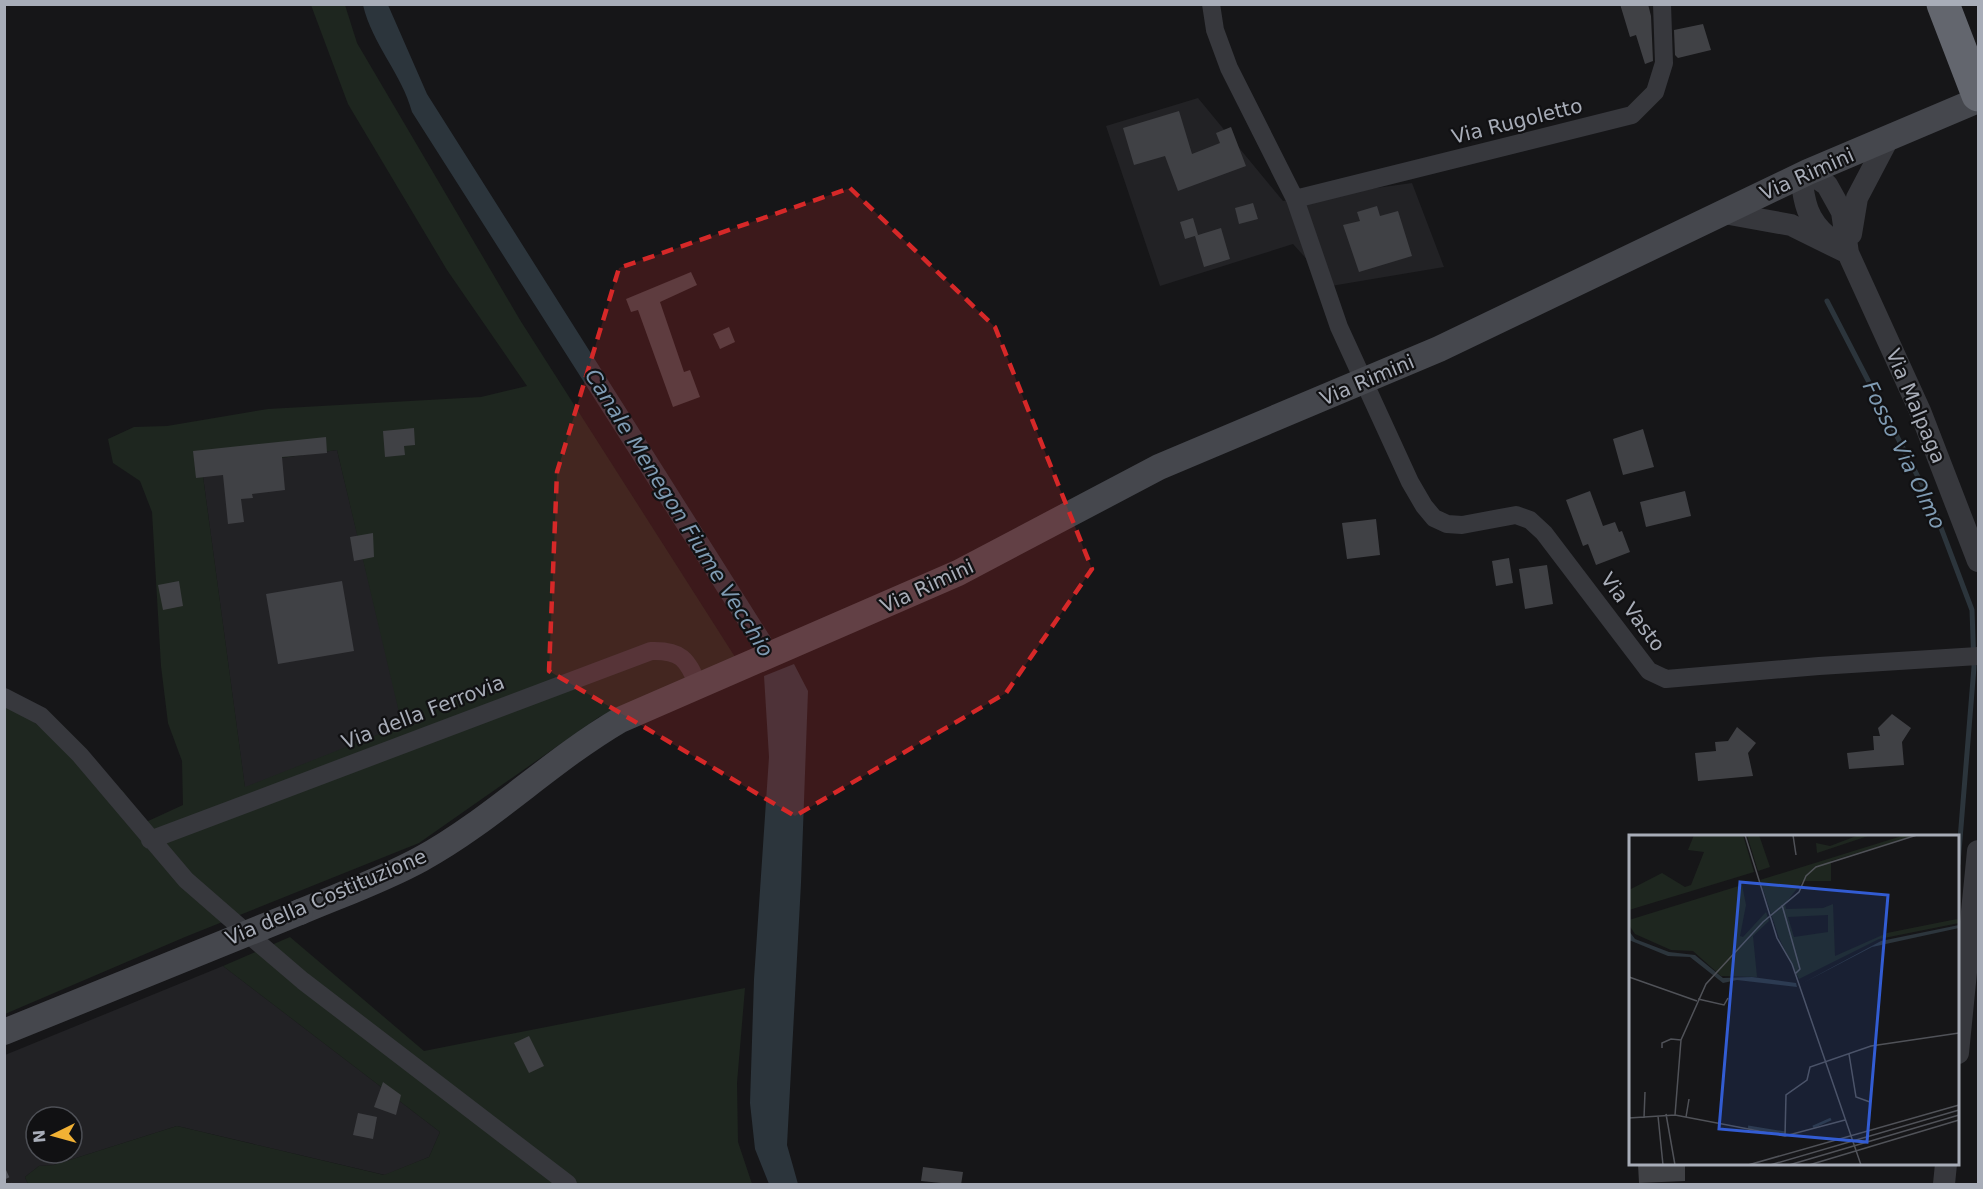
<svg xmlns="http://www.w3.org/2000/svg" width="1983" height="1189" viewBox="0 0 1983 1189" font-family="'DejaVu Sans',sans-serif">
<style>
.built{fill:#222225;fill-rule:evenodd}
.green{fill:#1e261f;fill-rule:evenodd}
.water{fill:#2c353c}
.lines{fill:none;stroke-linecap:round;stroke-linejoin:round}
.stream{stroke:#2c353c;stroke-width:5}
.building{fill:#404145}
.minor{stroke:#37383d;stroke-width:18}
.tertiary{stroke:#37383d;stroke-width:22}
.secondary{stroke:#45474d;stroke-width:26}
.motorway{stroke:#63666e;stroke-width:33}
.rail{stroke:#4a4c52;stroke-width:4.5;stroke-dasharray:8 6;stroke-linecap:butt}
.secondary-bridge{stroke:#45474d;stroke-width:26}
.marked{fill:#d62828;fill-opacity:0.2;stroke:#d62828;stroke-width:4.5;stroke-dasharray:12 8;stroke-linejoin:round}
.labels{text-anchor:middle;stroke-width:4.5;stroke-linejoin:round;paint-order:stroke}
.street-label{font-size:20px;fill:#a8adb8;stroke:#111113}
.water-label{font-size:21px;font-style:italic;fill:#7f9bb3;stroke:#111113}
.inset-river{fill:none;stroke:#2c353c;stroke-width:3}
.inset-road{fill:none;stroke:#505258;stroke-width:1.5}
.view{fill:#325cd3;fill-opacity:0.15;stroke:#325cd3;stroke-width:3}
.inset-edge{fill:none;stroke:#a8adb8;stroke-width:3}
</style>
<rect width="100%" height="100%" fill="#161618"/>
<path class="built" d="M 1198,98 L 1283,201 L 1412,183 L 1444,267 L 1331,286 L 1293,244 L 1160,286 L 1106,126 Z
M 337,450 L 403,725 L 245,788 L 202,469 Z
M 223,966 L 440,1132 L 429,1157 L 385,1175 L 177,1126 L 54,1165 L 39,1166 L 25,1177 L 28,1184 L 5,1184 L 5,1055 ZM 36,1117 L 72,1117 L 72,1153 L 36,1153 Z"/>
<path class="green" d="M 311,5 L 345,5 L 357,43 L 520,320 L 735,657 L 599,717 L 419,843 L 185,937 L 5,1014 L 4,702 L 20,710 L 112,789 L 122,790 L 146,822 L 183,805 L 182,761 L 168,723 L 161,666 L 152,512 L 140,481 L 113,463 L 108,439 L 134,427 L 167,426 L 268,409 L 481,397 L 527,386 L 447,270 L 348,104 ZM 337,450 L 402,725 L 245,787 L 202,469 Z
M 290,937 L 424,1051 L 745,988 L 737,1083 L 738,1142 L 752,1184 L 28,1184 L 25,1177 L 39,1166 L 54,1165 L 177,1126 L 384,1175 L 429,1157 L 440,1132 L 223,966 Z"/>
<path class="water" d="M 363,5 L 388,5 L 427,94 L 771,638 L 752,646 L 412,112 C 402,74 372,44 363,5 Z
M 794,664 L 808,691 L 801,883 L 787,1145 L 798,1184 L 769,1184 L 755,1149 L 750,1103 L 754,979 L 769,757 L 764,676 Z"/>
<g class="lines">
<path class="stream" d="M 1827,301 L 1932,504 L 1972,610 L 1974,667 L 1958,864"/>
</g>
<path class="building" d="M 1620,4 L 1648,4 L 1651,16 L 1653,61 L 1645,64 L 1636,35 L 1630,37 Z
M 1703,24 L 1711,50 L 1678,58 L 1675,55 L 1674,30 Z
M 1179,111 L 1192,154 L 1220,143 L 1216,133 L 1231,127 L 1246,166 L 1178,191 L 1165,156 L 1134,165 L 1123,128 Z
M 1253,203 L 1258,219 L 1239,224 L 1235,208 Z
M 1377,206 L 1380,216 L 1398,211 L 1412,256 L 1359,272 L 1343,225 L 1360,221 L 1357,212 Z
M 1193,218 L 1198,235 L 1185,239 L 1180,222 Z
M 1221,228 L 1230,259 L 1204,267 L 1195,236 Z
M 691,272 L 697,285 L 660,302 L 684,372 L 690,370 L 700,397 L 673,407 L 638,310 L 631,312 L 626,299 Z
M 729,327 L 735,342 L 720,349 L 713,334 Z
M 414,428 L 415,445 L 404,446 L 405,455 L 385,457 L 383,431 Z
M 1643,429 L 1654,467 L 1623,475 L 1613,439 Z
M 326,437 L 327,453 L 282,457 L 285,490 L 252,494 L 253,498 L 241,499 L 244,522 L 228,524 L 223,475 L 196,478 L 193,451 Z
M 1590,491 L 1603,526 L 1615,522 L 1619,532 L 1622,531 L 1630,552 L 1596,565 L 1588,544 L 1583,546 L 1566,500 Z
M 1685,491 L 1691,516 L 1646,527 L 1640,502 Z
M 1376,519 L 1380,555 L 1347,559 L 1342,523 Z
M 373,533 L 374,557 L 354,561 L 350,537 Z
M 1509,558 L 1513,583 L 1496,586 L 1492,561 Z
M 1547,565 L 1553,604 L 1525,609 L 1519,569 Z
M 179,581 L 183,606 L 163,610 L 158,585 Z
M 342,581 L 354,651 L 278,664 L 266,594 Z
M 1892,714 L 1911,728 L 1902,742 L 1904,765 L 1849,769 L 1847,753 L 1874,750 L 1873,736 L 1880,736 L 1878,728 Z
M 1737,727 L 1756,743 L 1748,753 L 1753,776 L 1698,781 L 1695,753 L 1716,751 L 1715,742 L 1728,741 Z
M 529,1036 L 544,1066 L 529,1073 L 514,1043 Z
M 383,1082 L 401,1095 L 396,1115 L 374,1107 Z
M 358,1113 L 377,1117 L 373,1139 L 353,1135 Z
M 1638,1164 L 1685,1164 L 1685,1181 L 1639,1183 Z
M 923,1167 L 963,1172 L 961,1185 L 921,1181 Z"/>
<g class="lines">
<path class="minor" d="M 1211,4 L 1215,30 L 1229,68 L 1295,199 L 1339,327 L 1410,482 L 1424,506 L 1434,518 L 1447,524 L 1462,525 L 1516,515 L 1530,520 L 1544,533 L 1649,671 L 1666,679 L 1819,666 L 1978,656
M 1295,199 L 1632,115 L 1655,92 L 1664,63 L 1662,4
M 4,697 L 41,716 L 80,755 L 186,880 L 248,934 L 303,981 L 568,1184
M 150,840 L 651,651 C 681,650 687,659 698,685"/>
<path class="tertiary" d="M 1808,172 L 1827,185 L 1842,212 L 1848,253 L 1920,411 L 1978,561
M 1801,176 C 1804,202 1807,220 1828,237
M 1724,213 L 1791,225 L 1848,253
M 1851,234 L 1857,198 L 1888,139
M 1958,1053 L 1978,851
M 1944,1184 L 1946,1164"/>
<path class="secondary" d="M 300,912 C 340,895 383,880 421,859 C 492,820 550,761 620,720 L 958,573 L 1159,467 L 1439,349 L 1808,172 L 1978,100"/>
<path class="motorway" d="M 1943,4 L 1978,95"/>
<path class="rail" d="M 4,1171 L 10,1184"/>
<path class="secondary-bridge" d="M 4,1032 L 300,912"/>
</g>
<path class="marked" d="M 850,188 L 995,327 L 1092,569 L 1006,693 L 795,816 L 549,671 L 557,472 L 619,268 Z"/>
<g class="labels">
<g class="street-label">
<text transform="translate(1517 121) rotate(-14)" y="7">Via Rugoletto</text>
<text transform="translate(1807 174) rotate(-24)" y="7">Via Rimini</text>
<text transform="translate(1367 380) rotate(-23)" y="7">Via Rimini</text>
<text transform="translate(1916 406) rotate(67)" y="7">Via Malpaga</text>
<text transform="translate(927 586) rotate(-25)" y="7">Via Rimini</text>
<text transform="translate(1633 612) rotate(53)" y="7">Via Vasto</text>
<text transform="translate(423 712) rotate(-21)" y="7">Via della Ferrovia</text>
<text transform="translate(326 897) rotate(-23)" y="7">Via della Costituzione</text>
</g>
<g class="water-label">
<text transform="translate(1904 455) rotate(64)" y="7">Fosso Via Olmo</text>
<text transform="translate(679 513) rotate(58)" y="7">Canale Menegon Fiume Vecchio</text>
</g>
</g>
<g transform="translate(1629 835)">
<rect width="330" height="330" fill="#161618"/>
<path d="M 65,0 L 114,0 L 125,37 L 0,75 L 0,55 L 33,38 L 56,52 L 62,50 L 75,17 L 59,15 ZM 118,0 L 130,0 L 141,32 L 129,36 ZM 230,0 L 242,0 L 188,18 L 187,8 L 201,11 ZM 276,0 L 287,0 L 202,26 L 202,46 L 174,46 L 156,69 L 157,74 L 194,73 L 204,69 L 206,121 L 258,98 L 323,85 L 330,84 L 330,88 L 250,104 L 170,144 L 150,103 L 131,45 ZM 199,80 L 199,97 L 165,102 L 159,82 ZM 113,50 L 117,70 L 111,101 L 114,102 L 137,77 L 140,86 L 124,101 L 128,142 L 92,141 L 64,116 L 42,115 L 6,99 L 0,90 L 0,85 Z" fill="#1e261f" fill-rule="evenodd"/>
<path d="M 330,90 L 330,93 L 243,112 L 172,149 L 252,106 ZM 0,96 L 6,104 L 40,117 L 66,120 L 94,143 L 123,142 L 167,148 L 168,152 L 108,145 L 94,148 L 61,122 L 39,121 L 0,105 Z" fill="#2c353c"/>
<path class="inset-river" d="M 119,292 L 156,298M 184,292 L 202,284"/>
<path class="inset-road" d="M 116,0 L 148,103 L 163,129 L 232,330M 164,0 L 167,20M 153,70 L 171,134 L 166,139M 0,142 L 68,166M 69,164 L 95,170 L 99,163M 33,213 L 33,208 L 42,204 L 52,205M 220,219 L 227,262 L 241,267M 37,279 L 46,330M 46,280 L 52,205 L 77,149 L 134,87 L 170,57 L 177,41 L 187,32 L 288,0M 29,281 L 34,330M 57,282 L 60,264M 0,283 L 46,280 L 156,301 L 216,285M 15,283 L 16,257M 156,301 L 157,260 L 178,245 L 181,232 L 242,211 L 330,198M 119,330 L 330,270M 141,330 L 330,275M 160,330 L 330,280M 180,330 L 330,285"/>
<path class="view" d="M 111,47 L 259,60 L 238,307 L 90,294 Z"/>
<rect width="330" height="330" class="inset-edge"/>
</g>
<rect width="1983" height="1189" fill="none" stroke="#a8adb8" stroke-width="12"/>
<g transform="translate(54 1135) rotate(265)"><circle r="28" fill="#111113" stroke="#4d4f55" stroke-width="1.5"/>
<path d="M0-4.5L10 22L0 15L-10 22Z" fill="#f2b134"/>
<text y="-9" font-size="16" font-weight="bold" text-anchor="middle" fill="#a8adb8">N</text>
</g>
</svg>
